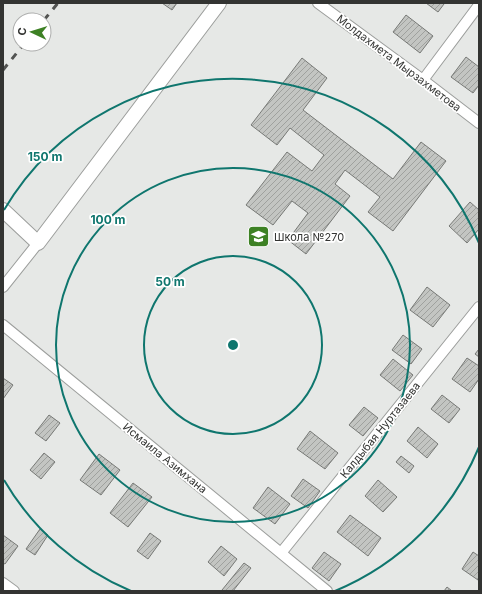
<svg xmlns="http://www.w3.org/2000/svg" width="482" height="594" viewBox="0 0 482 594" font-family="Inter,sans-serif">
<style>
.building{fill:url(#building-hatch);stroke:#777976}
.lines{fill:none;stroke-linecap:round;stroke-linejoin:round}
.street-casing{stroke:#9c9e9c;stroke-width:12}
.secondary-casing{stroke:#9c9e9c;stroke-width:16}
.street{stroke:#fff;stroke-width:10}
.secondary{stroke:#fff;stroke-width:14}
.rail{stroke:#535452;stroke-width:3;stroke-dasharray:7 7;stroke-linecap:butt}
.ring{fill:none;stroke:#0f766e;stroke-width:2}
.labels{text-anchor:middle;stroke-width:3.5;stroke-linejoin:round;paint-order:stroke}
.street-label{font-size:11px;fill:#333432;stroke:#fff}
.poi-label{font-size:11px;fill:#333432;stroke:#fff;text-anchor:start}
.centre{fill:#0f766e;stroke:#fff;stroke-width:2}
.ring-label{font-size:12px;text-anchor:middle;font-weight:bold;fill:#0f766e;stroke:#fff;stroke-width:3.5;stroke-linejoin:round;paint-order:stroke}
</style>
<defs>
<pattern id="building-hatch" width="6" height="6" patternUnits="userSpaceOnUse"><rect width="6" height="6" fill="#c3c5c2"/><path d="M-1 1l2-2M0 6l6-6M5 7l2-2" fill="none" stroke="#9fa19e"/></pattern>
</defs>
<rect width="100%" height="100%" fill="#e6e8e6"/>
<path class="building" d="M 162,3 L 177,3 L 172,10 Z
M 426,3 L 443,3 L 444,4 L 438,12 Z
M 406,15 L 433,36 L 420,53 L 393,32 Z
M 466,57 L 479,67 L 479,85 L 473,93 L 451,77 Z
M 302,58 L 327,78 L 303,110 L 393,179 L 421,142 L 446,161 L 393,231 L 368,212 L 380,197 L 345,170 L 335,184 L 350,196 L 306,254 L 288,240 L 308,213 L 292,201 L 273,225 L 246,205 L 287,152 L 312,171 L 324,155 L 290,128 L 277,145 L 251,125 Z
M 470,202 L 479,210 L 479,229 L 467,243 L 449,226 Z
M 427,287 L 450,305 L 433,327 L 410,310 Z
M 403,335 L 422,349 L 411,364 L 392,350 Z
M 479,349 L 479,357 L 475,354 Z
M 467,358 L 479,366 L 479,379 L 470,392 L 452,379 Z
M 393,359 L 413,375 L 400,391 L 380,375 Z
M 3,378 L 13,385 L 3,399 Z
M 442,395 L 460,409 L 449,423 L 431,409 Z
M 364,407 L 378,418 L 363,436 L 349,425 Z
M 49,415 L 60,423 L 46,441 L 35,433 Z
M 418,427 L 438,444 L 427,458 L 407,441 Z
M 310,431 L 338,453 L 325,469 L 297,449 Z
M 44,453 L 55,462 L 41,479 L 30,470 Z
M 99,454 L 120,470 L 101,495 L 80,480 Z
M 401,456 L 414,466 L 409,473 L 396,462 Z
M 303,479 L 320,491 L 308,508 L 291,496 Z
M 378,480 L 397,497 L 383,512 L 365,496 Z
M 133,483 L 152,497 L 128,527 L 110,513 Z
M 268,487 L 290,504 L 275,524 L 253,508 Z
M 350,515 L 381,538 L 368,556 L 337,532 Z
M 40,529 L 48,535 L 35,555 L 26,549 Z
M 150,533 L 161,541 L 148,559 L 137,551 Z
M 3,535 L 18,546 L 5,564 L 3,563 Z
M 221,546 L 237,559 L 224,576 L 208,562 Z
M 324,552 L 341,564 L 329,581 L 312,568 Z
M 473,552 L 479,556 L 479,578 L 478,580 L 462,569 Z
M 244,563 L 251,568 L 233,591 L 224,591 L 222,590 Z
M 447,587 L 452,591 L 444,591 Z"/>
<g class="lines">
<defs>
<path id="street" d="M 318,3 L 423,80 L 479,123
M 423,80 L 479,5
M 3,287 L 38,243
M 3,325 L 327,591
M 281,553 L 479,307
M 3,583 L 14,591"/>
<path id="secondary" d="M 3,210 L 38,243 L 219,3"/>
</defs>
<use href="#street" class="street-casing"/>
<use href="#secondary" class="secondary-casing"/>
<use href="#street" class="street"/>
<use href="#secondary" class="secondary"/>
<path class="rail" d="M 44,20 L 58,3
M 3,70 L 24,44"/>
</g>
<g class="ring">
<circle cx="233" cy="345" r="89"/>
<circle cx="233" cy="345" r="177"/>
<path d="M479 447A266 266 0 0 1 335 591M131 591A266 266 0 0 1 4 480M4 210A266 266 0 0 1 479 243"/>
</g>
<defs>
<symbol id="school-square" viewBox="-11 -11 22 22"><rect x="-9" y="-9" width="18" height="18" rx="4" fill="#3d8124" stroke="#fff"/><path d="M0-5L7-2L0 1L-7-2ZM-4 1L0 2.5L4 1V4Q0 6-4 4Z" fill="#fff"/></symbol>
</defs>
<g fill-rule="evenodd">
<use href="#school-square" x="246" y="224" width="25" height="25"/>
</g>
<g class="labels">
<g class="street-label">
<text transform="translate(399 63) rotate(37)" y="4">Молдахмета Мырзахметова</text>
<text transform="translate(380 430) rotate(-51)" y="4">Калдыбая Нуртазаева</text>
<text transform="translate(165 458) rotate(39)" y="4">Исмаила Азимхана</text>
</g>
<g class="poi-label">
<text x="274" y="241">Школа №270</text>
</g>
</g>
<circle cx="233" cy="345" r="6" class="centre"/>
<g class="ring-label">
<text x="45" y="161">150 m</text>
<text x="108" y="224">100 m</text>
<text x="170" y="286">50 m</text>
</g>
<rect width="482" height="594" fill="none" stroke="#333432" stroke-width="8"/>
<g transform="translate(32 32) rotate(274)"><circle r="19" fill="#ffffff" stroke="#adaead"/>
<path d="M0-3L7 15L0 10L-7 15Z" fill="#3d8124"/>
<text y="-6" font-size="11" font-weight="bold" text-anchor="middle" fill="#333432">С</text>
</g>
</svg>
